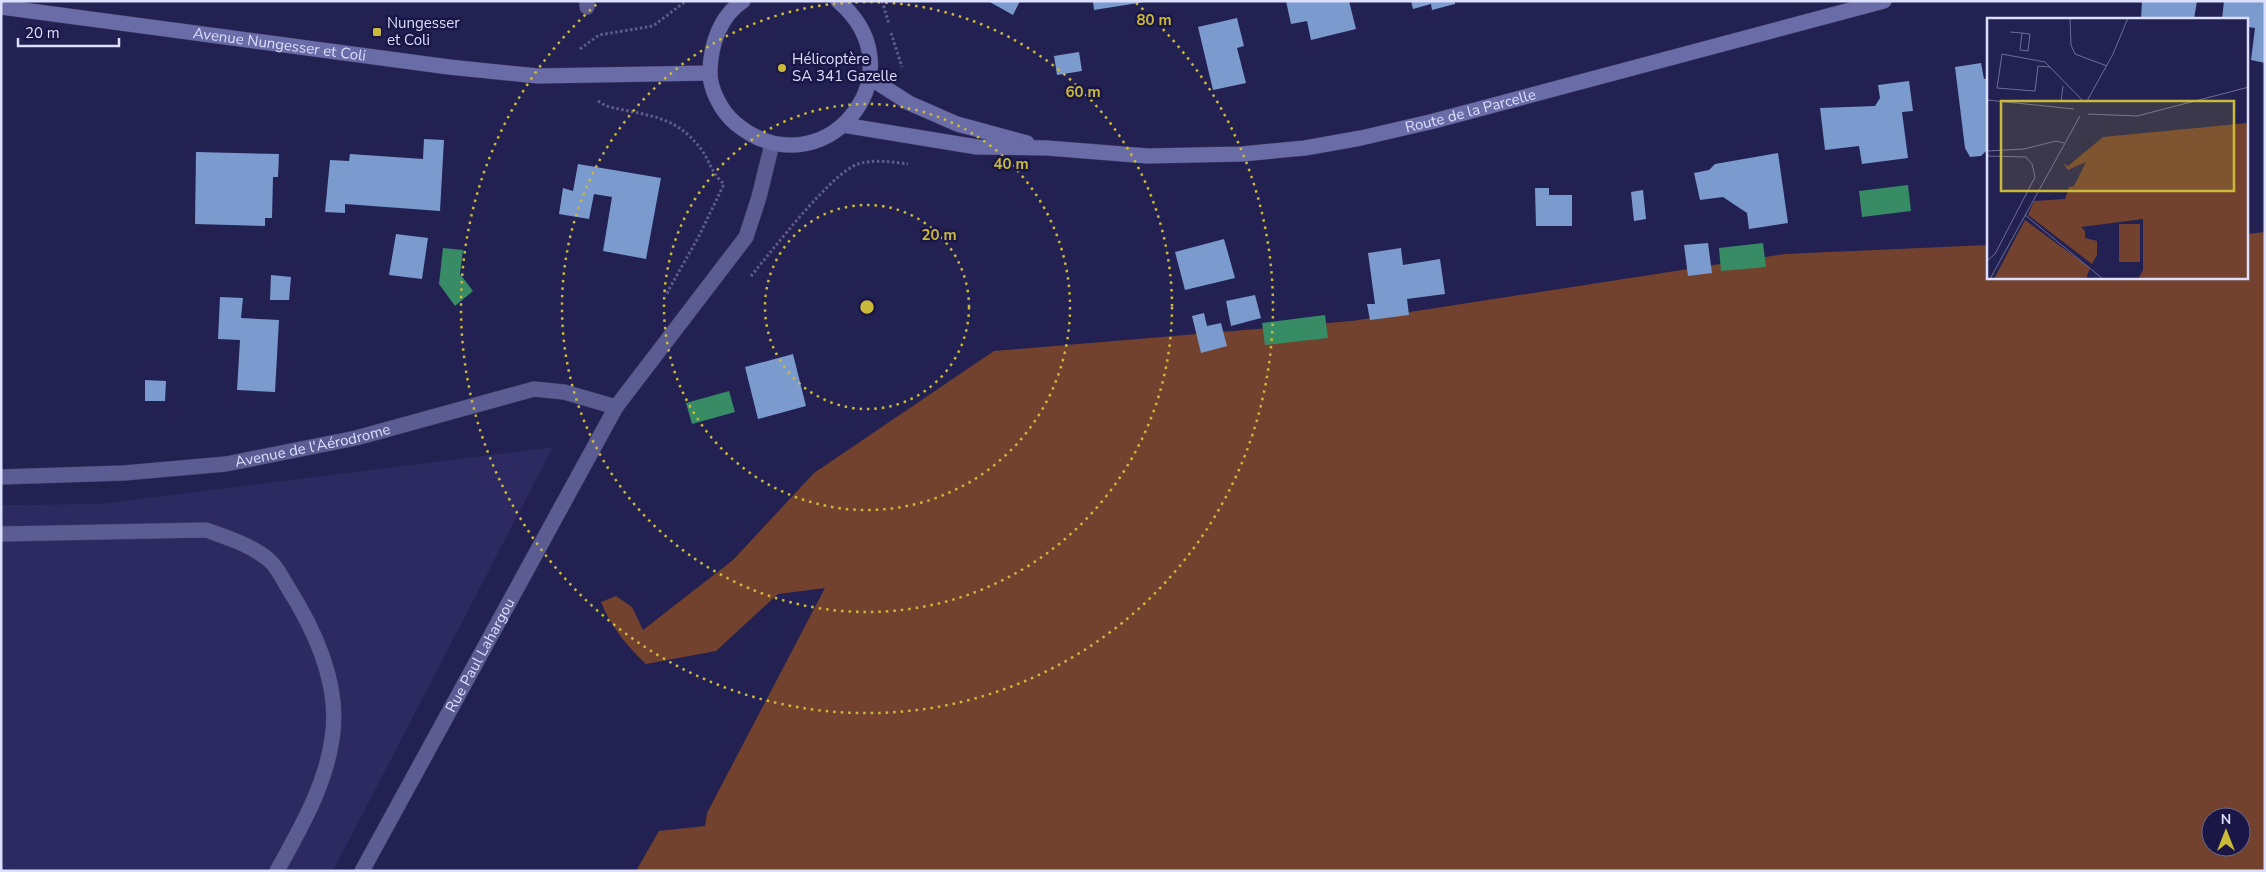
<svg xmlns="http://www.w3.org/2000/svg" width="2266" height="872" viewBox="0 0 2266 872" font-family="'Nunito Sans',sans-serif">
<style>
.built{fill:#2c2a61}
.green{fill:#73422f;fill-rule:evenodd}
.water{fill:#378c66}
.building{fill:#7b9ace}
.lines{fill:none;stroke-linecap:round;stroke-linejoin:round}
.service-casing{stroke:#3f3b65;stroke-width:16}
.minor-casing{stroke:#3f3b65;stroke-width:16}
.tertiary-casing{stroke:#3f3b65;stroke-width:16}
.secondary-casing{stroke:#3f3b65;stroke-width:16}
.path{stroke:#5d5d87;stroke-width:3;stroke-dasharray:2.5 2.5;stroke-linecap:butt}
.service{stroke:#5a5c92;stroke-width:15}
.minor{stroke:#5a5c92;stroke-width:15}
.tertiary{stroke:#5a5c92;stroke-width:15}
.secondary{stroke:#6a6ca8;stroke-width:15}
.ring{fill:none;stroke:#cbba39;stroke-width:2.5;stroke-dasharray:2.5 5}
.poi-dot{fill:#cbba39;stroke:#1a1746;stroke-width:2}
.labels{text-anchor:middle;stroke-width:5;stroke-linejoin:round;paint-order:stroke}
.poi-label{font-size:15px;fill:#dcdffe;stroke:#1a1746;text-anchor:start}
.street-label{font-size:15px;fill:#dcdffe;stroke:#1a1746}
.inset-road{fill:none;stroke:#6d6d96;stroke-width:1}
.view{fill:#cbba39;fill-opacity:0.15;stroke:#cbba39;stroke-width:2.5}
.inset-edge{fill:none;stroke:#dcdffe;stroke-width:2.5}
.centre{fill:#cbba39;stroke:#1a1746;stroke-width:2.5}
.ring-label{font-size:15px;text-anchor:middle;font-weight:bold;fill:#cbba39;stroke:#1a1746;stroke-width:5;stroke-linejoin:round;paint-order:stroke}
</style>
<rect width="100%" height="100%" fill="#232151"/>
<path class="built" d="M 553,447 L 333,871 L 1,871 L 1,505 L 99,504 Z"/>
<path class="green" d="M 2265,232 L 2265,871 L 636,871 L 659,831 L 705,826 L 707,813 L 825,588 L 778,594 L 716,651 L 646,664 C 627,646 611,627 601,602 L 616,596 L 632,607 L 643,630 L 733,560 L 814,473 L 994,351 L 1352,321 L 1785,254 L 1988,245 L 1988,278 L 2247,278 L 2247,234 ZM 2211,817 L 2241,817 L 2241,847 L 2211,847 Z"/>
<path class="water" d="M 1908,185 L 1911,211 L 1862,217 L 1859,191 Z
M 1763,243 L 1766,267 L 1721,271 L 1719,248 Z
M 443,248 L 463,250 L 460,274 L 473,291 L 455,306 L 439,284 Z
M 1325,315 L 1328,338 L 1265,345 L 1262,323 Z
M 729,391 L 735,412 L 692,424 L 686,403 Z"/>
<path class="building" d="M 988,1 L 1020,1 L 1013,15 Z
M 1093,1 L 1144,1 L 1144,2 L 1094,10 Z
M 1286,1 L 1349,1 L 1356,29 L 1311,40 L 1307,21 L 1291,24 Z
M 1411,1 L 1455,1 L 1455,4 L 1432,10 L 1431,4 L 1413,9 Z
M 2142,1 L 2197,1 L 2194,19 L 2141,19 Z
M 2224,1 L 2265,1 L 2265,63 L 2251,60 L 2255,28 L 2247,27 L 2247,19 L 2222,19 Z
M 1237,18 L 1244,46 L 1237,48 L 1246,83 L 1213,90 L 1198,27 Z
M 1079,52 L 1082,71 L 1057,75 L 1054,56 Z
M 1981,63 L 1984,79 L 1988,78 L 1988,149 L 1981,156 L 1970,157 L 1965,148 L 1955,67 Z
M 1909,81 L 1913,111 L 1902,112 L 1908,158 L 1862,164 L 1859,146 L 1825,150 L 1820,108 L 1875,106 L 1880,98 L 1878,85 Z
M 424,139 L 444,140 L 440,211 L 345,204 L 345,213 L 325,212 L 330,160 L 349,161 L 350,154 L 423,159 Z
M 196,152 L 279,154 L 278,177 L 273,177 L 272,218 L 265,218 L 265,226 L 195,224 Z
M 1778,153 L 1788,223 L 1749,229 L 1747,213 L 1723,197 L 1700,200 L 1694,173 L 1709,170 L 1715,164 Z
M 578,164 L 661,178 L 646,259 L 603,251 L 612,197 L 594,194 L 589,219 L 559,214 L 563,188 L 573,191 Z
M 1535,188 L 1549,188 L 1549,195 L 1572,195 L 1572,226 L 1536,226 Z
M 1643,190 L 1646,219 L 1634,221 L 1631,192 Z
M 396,234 L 428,238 L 422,279 L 389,275 Z
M 1224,239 L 1235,278 L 1185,290 L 1175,252 Z
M 1708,243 L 1712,273 L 1688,276 L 1684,245 Z
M 1401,248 L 1403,265 L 1440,259 L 1445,294 L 1407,299 L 1409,315 L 1370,320 L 1367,304 L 1375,304 L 1368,253 Z
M 271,275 L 291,277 L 289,300 L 270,300 Z
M 1255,295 L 1261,318 L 1231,326 L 1226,301 Z
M 220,297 L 243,298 L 241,318 L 279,320 L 275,392 L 237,390 L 240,340 L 218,339 Z
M 1204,313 L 1207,326 L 1221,323 L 1227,346 L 1201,353 L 1192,316 Z
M 793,354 L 806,406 L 758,419 L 745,367 Z
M 145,380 L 166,381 L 165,401 L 145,401 Z"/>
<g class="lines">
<defs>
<path id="service" d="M 587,7 L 587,1
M 1,534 L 206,530 C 228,538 252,545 270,561 C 277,567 282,578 287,586 C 315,630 341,686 332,739 C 325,787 300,829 277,871"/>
<g id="minor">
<path id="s1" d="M 1,477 L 124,473 L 226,464 L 356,438 L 534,389 L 564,392 L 616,407"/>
</g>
<g id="tertiary">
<path id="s2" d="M 362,871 L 616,407 L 746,237 L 759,197 L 772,144"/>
</g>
<g id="secondary">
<path d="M 743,1 C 720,16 711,44 710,70 C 709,88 721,111 735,123 C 821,195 924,74 838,1"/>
<path id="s3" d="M 1,7 L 449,67 L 538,76 L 710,73"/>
<path d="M 870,78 L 909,103 L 957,124 L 1027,143"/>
<path id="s4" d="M 843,125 L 977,147 L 1047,148 L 1148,156 L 1242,154 L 1305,148 L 1361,138 L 1434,121 L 1884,1"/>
</g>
</defs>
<use href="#service" class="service-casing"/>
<use href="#minor" class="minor-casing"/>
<use href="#tertiary" class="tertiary-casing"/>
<use href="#secondary" class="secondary-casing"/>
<path class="path" d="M 882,1 L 889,24
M 891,33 L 902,67
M 580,49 L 599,35 L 653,26 L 686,1
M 598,101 L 606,106 C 645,116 675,114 701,149 C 711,163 710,171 724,184 L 699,236 L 668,291 L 667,296
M 751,276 C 772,251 831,173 858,164 C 873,159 893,162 908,164"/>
<use href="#service" class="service"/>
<use href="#minor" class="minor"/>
<use href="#tertiary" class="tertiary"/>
<use href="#secondary" class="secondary"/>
</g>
<g class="ring">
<circle cx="867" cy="307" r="102"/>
<circle cx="867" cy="307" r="203"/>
<circle cx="867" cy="307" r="305"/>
<path d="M1136 3A406 406 0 1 1 598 3"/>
</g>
<g class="poi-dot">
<rect x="372" y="27" width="10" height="10" rx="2.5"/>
<circle cx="782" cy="68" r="5"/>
</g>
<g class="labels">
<g class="poi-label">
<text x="387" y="28">Nungesser<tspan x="387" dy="17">et Coli</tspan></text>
<text x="792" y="64">Hélicoptère<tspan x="792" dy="17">SA 341 Gazelle</tspan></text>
</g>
<g class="street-label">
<text dy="5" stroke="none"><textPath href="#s3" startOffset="281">Avenue Nungesser et Coli</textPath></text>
<text dy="5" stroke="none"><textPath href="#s4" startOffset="634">Route de la Parcelle</textPath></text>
<text dy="5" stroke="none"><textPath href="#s1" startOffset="314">Avenue de l'Aérodrome</textPath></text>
<text dy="5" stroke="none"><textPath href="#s2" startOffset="246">Rue Paul Lahargou</textPath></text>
</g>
</g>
<g transform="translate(1987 18)">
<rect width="261" height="261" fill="#232151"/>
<path d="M 261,105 L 261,261 L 151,261 L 156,252 L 156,201 L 94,209 L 98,213 L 98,220 L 110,223 L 110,237 L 105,246 L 41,197 L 47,183 L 78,181 L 82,169 L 87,168 L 99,144 L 81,152 L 76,145 L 81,148 L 116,119 ZM 38,202 L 103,250 L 99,261 L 7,261 ZM 132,206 L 153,206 L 153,244 L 132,244 Z" fill="#73422f"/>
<path class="inset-road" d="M 83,0 L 84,27 L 88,36 L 120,48M 23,14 L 35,15 L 43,16 L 41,33 L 33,32 L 35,15M 63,49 L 51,48 L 48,73 L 10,70 L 15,36 L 58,44 L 95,82M 0,82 L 87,91M 100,83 L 126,36 L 141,0M 74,84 L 76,68M 101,96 L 150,98 L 262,69M 0,133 L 37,131 L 69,123 L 77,125M 0,138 L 39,139 L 45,146 L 48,159 L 8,236 L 0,243M 38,197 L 116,261M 3,261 L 93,98"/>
<path class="view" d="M 14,83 L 247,83 L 247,173 L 14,173 Z"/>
<rect width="261" height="261" class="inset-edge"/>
</g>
<circle cx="867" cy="307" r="8" class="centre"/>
<g class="ring-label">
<text x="1154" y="25">80 m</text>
<text x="1083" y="97">60 m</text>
<text x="1011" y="169">40 m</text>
<text x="939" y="240">20 m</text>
</g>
<rect width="2266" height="872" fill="none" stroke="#dcdffe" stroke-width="5"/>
<g transform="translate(2226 832)"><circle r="24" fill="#1a1746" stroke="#686790"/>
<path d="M0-4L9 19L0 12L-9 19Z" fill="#cbba39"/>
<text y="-8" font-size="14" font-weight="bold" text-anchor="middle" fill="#dcdffe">N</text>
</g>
<path d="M18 38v8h101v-8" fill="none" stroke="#dcdffe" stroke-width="2.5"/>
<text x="25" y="38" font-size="15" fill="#dcdffe" stroke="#1a1746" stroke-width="4" paint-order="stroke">20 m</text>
</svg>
